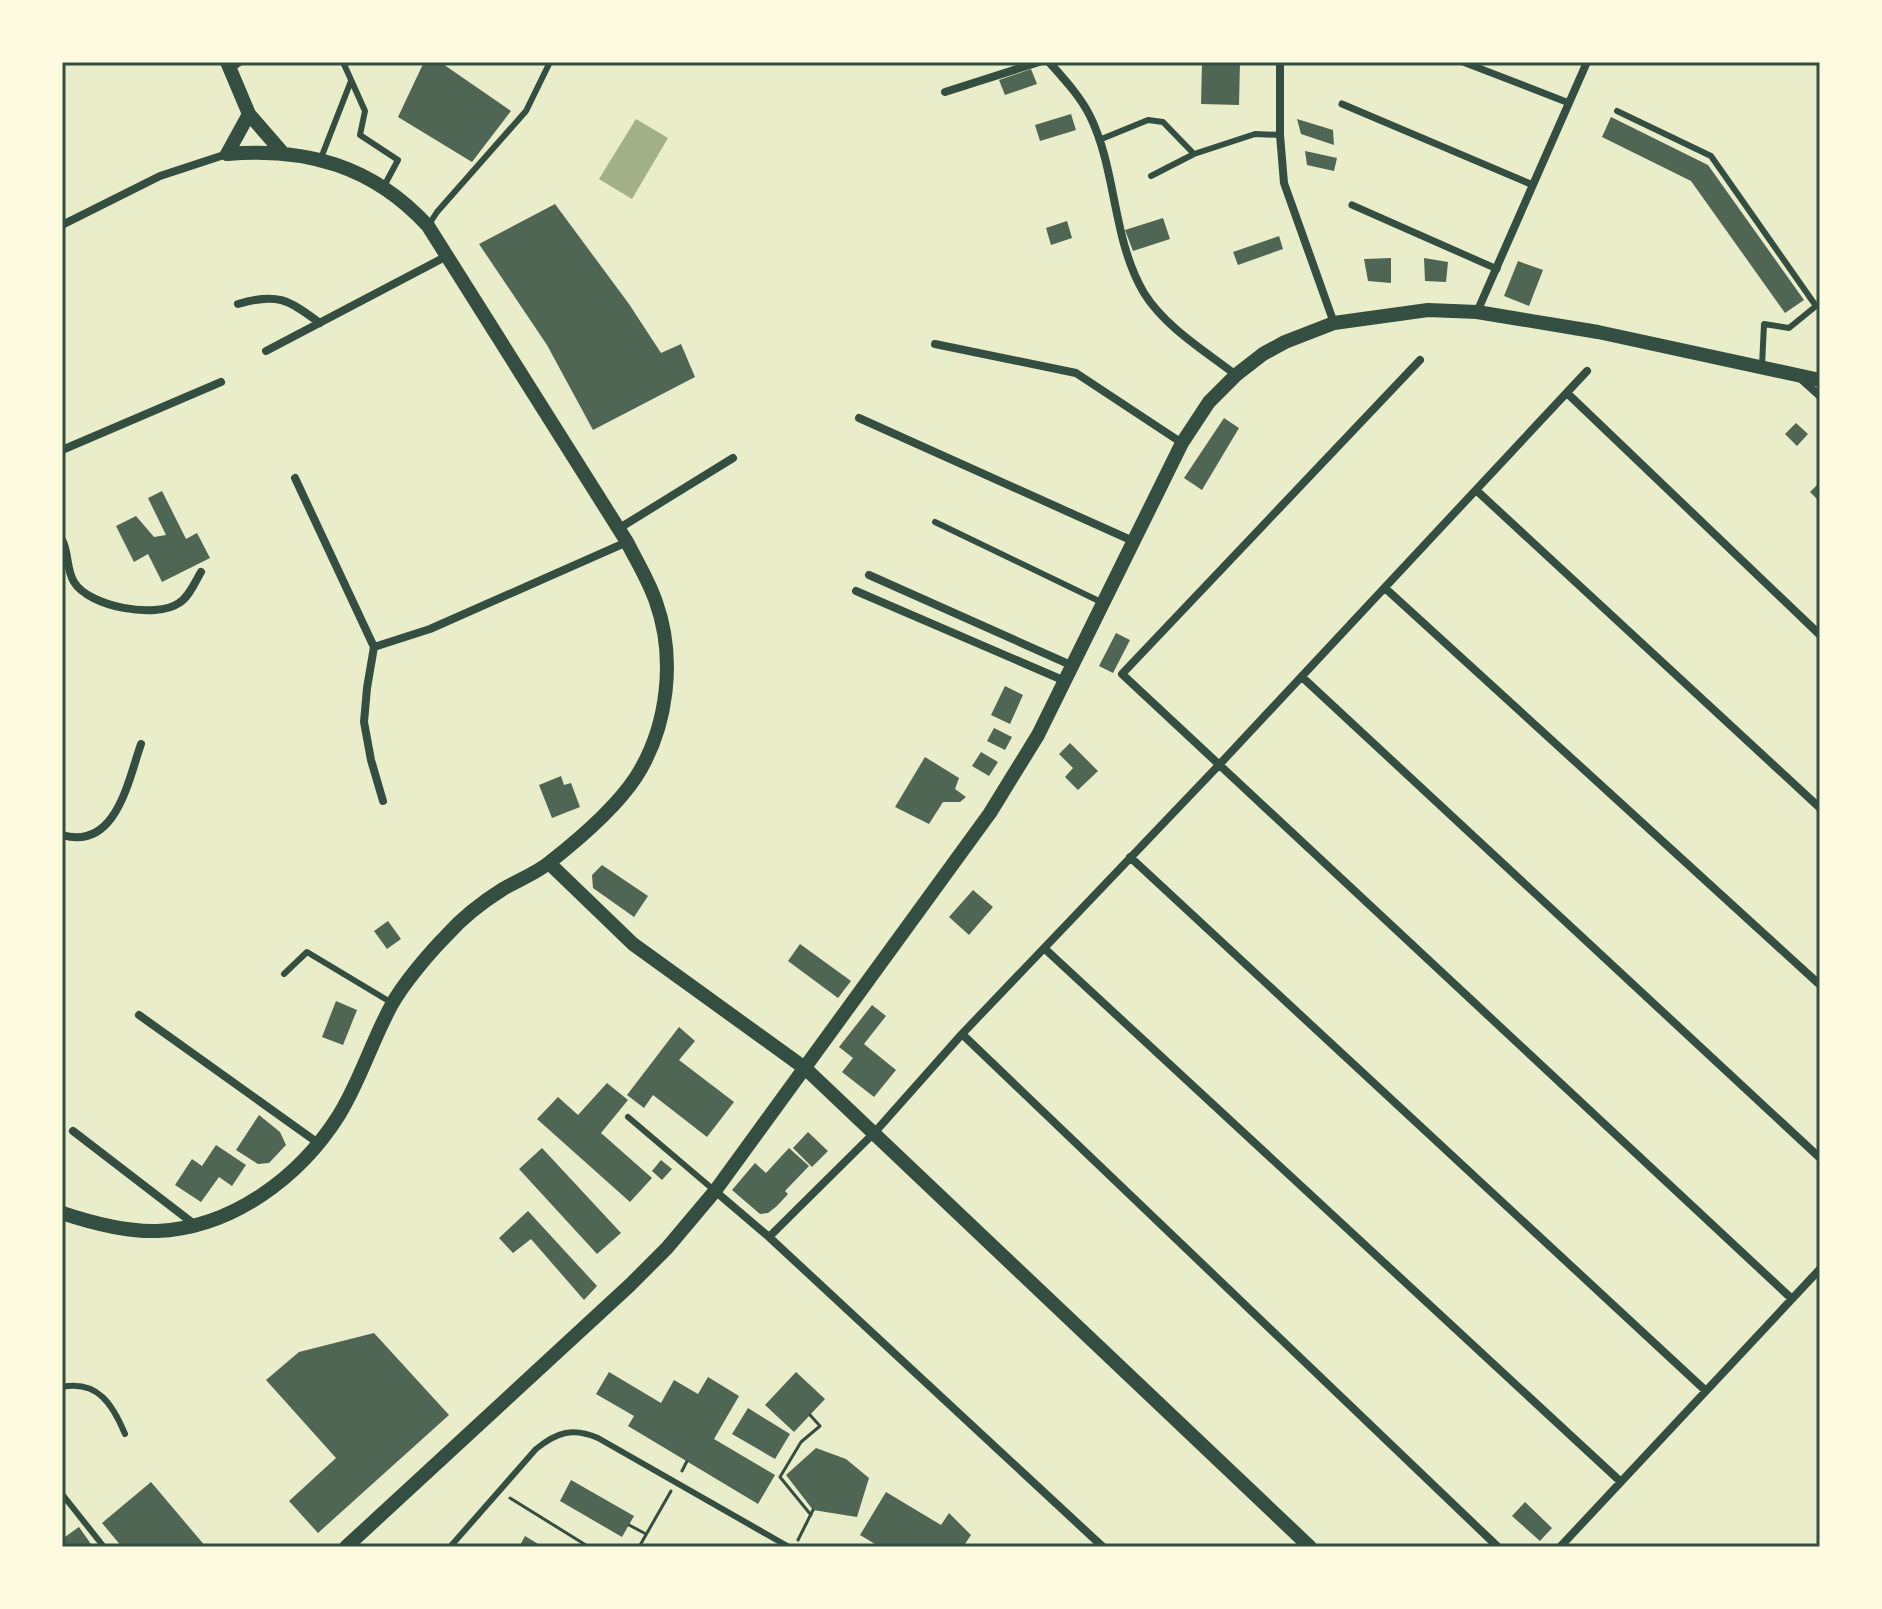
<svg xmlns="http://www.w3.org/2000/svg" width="1882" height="1609" viewBox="0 0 1882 1609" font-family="Karla,sans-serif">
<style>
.water{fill:#a3b18a}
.building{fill:#4f6655}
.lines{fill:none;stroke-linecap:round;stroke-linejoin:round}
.path{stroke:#344e41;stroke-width:3}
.service{stroke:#344e41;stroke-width:6}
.pedestrian{stroke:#344e41;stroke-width:7}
.minor{stroke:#344e41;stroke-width:8}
.tertiary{stroke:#344e41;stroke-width:14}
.neatline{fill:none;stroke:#344e41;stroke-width:3}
</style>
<rect width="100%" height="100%" fill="#e9edc9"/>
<path class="water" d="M 636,119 L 668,138 L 632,199 L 599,179 Z"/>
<path class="building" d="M 424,62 L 440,62 L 511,111 L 472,162 L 398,117 Z
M 1202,62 L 1240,62 L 1239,105 L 1201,104 Z
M 1031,69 L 1037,84 L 1005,95 L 999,80 Z
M 1071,114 L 1076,130 L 1040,141 L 1035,125 Z
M 1611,117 L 1708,165 L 1804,300 L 1785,313 L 1691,181 L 1602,137 Z
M 1297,119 L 1333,130 L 1334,145 L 1301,134 Z
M 1305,151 L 1337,158 L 1334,171 L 1307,165 Z
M 555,204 L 629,304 L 661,353 L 681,344 L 695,377 L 593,430 L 547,345 L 479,244 Z
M 1163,218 L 1170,239 L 1133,251 L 1125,230 Z
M 1067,221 L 1072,238 L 1051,245 L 1046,228 Z
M 1279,236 L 1283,249 L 1238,265 L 1233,252 Z
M 1391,258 L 1391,283 L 1368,281 L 1364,259 Z
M 1424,258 L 1448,262 L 1446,282 L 1425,281 Z
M 1518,261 L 1543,270 L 1529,306 L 1504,296 Z
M 1224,418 L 1239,428 L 1202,490 L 1184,478 Z
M 1796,423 L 1808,434 L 1797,446 L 1785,434 Z
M 1820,482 L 1820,502 L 1810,492 Z
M 162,491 L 186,539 L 197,533 L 210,558 L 162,582 L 148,554 L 134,562 L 116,526 L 136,516 L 154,537 L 166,535 L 148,498 Z
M 1116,633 L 1130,640 L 1113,673 L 1099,666 Z
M 1005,686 L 1023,695 L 1010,724 L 991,715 Z
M 994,728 L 1012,737 L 1005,750 L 987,741 Z
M 1070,743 L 1098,771 L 1078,790 L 1065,777 L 1073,768 L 1059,754 Z
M 981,752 L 998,762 L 989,776 L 972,766 Z
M 925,757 L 959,778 L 955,789 L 966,797 L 960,802 L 943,802 L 929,824 L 895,807 Z
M 561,776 L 564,785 L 571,783 L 580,807 L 552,818 L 539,785 Z
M 602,865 L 648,896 L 634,917 L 593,888 L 592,875 Z
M 973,890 L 993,907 L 969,935 L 949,917 Z
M 388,921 L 401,939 L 387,949 L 374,931 Z
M 800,944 L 851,981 L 838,998 L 788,961 Z
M 336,1001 L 357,1010 L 343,1045 L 322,1037 Z
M 872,1005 L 886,1016 L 864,1044 L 896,1070 L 874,1097 L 842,1072 L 853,1058 L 839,1047 Z
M 679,1027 L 695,1041 L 679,1060 L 734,1102 L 707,1137 L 653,1095 L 644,1108 L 627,1095 Z
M 607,1083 L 628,1100 L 601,1133 L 652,1178 L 630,1202 L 537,1119 L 558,1097 L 578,1115 Z
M 259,1115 L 280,1132 L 286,1145 L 269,1163 L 258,1164 L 236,1150 Z
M 808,1132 L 828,1151 L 812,1167 L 793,1148 Z
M 216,1145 L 246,1165 L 232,1186 L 219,1177 L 201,1202 L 175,1185 L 192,1159 L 202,1166 Z
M 542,1148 L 621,1233 L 597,1254 L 519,1169 Z
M 789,1148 L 809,1166 L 785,1191 L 788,1194 L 777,1206 L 768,1213 L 760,1214 L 732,1190 L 755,1163 L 766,1173 Z
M 661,1160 L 672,1169 L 662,1180 L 652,1171 Z
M 528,1211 L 597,1286 L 584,1300 L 531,1239 L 513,1253 L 499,1238 Z
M 374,1333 L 449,1415 L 318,1533 L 289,1501 L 336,1458 L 266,1380 L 299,1352 Z
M 609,1372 L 661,1403 L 674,1380 L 698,1394 L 708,1377 L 739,1396 L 714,1439 L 775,1475 L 758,1504 L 628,1426 L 634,1416 L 596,1394 Z
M 796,1372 L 825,1399 L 794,1432 L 765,1405 Z
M 748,1408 L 790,1434 L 775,1459 L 732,1434 Z
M 816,1448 L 846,1459 L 869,1478 L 857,1517 L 813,1510 L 786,1475 Z
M 571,1480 L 634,1516 L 622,1537 L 560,1501 Z
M 151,1482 L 206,1547 L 122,1547 L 102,1523 Z
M 886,1492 L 941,1525 L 949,1513 L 971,1535 L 963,1547 L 880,1547 L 860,1535 Z
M 1525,1502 L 1552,1528 L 1540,1541 L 1512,1516 Z
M 79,1527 L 93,1547 L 62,1547 L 62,1539 Z
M 525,1536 L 543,1547 L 519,1547 Z"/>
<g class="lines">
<path class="path" d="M 810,1415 L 820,1426 L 801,1442 L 780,1477 L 811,1515
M 682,1471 L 687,1461
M 510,1498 L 589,1547
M 629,1525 L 646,1534
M 798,1540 L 813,1510
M 639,1547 L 671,1491"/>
<path class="service" d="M 343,62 L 365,111 L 360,135 L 398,160 L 383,188
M 231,69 L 241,62
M 1617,111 L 1711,156 L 1816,306 L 1789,328 L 1764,324 L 1762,366
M 1099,140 L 1148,120 L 1163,122 L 1194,154 L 1255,134 L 1280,135
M 321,158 L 351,81
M 1151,176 L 1194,154
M 428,226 L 437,212 L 526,111 L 550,62
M 935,522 L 1101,602
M 284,974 L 307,952 L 392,1003
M 628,1117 L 715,1191
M 62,1387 C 98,1380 113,1405 125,1434
M 62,1494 L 104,1547
M 450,1547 L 536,1449 C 557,1432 573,1427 598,1438 L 789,1547"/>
<path class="pedestrian" d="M 1463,62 L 1569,103
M 1342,104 L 1533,185
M 1352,205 L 1497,269"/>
<path class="minor" d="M 1049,62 C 1064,79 1080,96 1090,116 C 1117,171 1112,239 1144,293 C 1165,327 1205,351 1236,375
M 1280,62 L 1280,135 L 1284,183 L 1334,323
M 945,92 L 1039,62
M 62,225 L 160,176 L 227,154
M 238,304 C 278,292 288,300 320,323
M 1477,312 L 1587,62
M 935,344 L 1076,373 L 1182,443
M 266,351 L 447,256
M 1420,360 L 1122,674 L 1792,1299
M 1800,378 L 1820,396
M 1567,393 L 1820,635
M 859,418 L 1133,541
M 62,450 L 221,382
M 295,478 L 374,647 L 367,688 L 364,722 L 371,760 L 383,801
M 1476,490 L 1820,808
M 618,529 L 733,458
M 62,540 C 69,553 66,569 74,582 C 89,607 156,619 179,603 C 189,597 195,582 201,572
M 869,575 L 1073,666
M 1385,588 L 1820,985
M 856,591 L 1065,681
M 374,647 L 430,629 L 627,542
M 1302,677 L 1820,1158
M 62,835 C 116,851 128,781 141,744
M 1130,857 L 1706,1391
M 1044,948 L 1621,1482
M 139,1015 L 318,1143
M 962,1034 L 1498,1547
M 73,1131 L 194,1224
M 715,1191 L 769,1237 L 1103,1547
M 769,1237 L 875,1132 L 962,1034 L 1218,766 L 1587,371
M 1560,1547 L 1820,1269"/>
<path class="tertiary" d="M 227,62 L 249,114 L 282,152
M 227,154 L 249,114
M 549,863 L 633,944 L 806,1069 L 1310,1547
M 62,1213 C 92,1223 125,1232 157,1231 C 232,1228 300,1177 339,1115 C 360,1081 372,1041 391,1006 C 402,985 430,952 447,935 C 462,918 484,901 503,889 C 518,880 537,873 550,862 C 578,840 617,806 636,777 C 668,727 676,658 656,602 C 649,581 637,562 627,542 L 428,226 C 373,166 306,147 227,154
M 346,1547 L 630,1285 L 667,1248 L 715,1191 L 990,813 L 1038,735 L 1182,443 L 1209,402 L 1236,375 L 1263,354 L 1285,342 L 1334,323 L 1428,310 L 1477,312 L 1598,332 L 1820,380"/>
</g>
<rect width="1882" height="1609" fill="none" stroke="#fefae0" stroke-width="128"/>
<rect x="64" y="64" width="1754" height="1481" class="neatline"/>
</svg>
